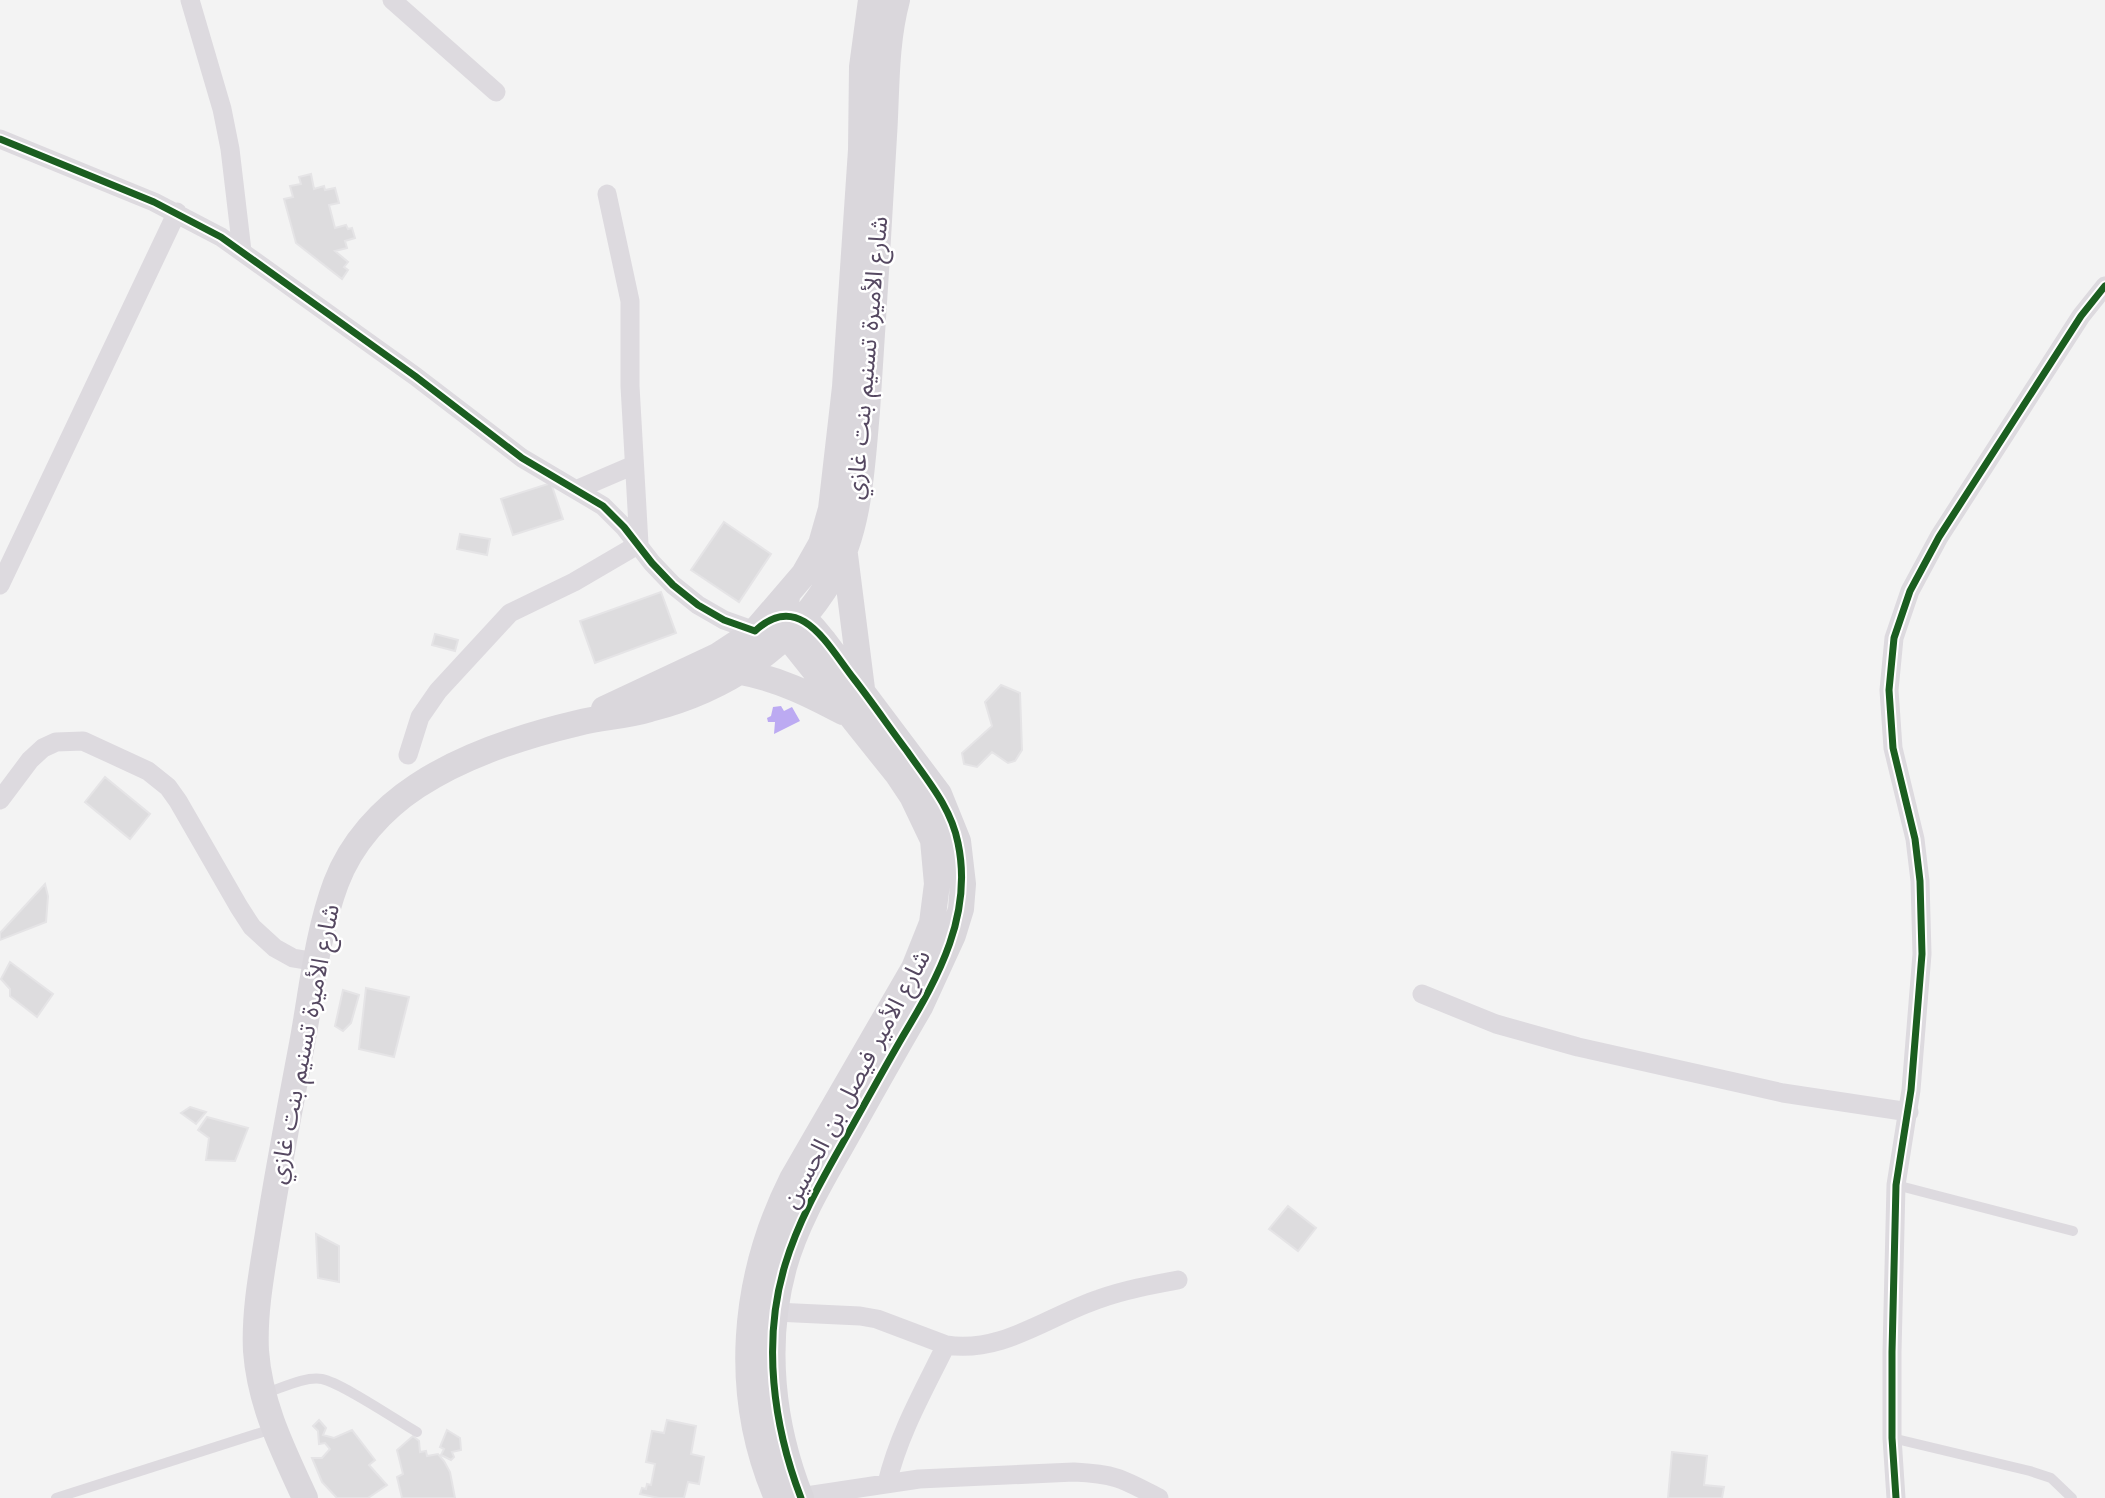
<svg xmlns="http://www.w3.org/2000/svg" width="2105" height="1498" viewBox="0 0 2105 1498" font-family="'Work Sans','Noto Sans Arabic',sans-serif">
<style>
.water{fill:#bcaaf2}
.building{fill:#dddcde;stroke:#e5e4e6;stroke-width:2}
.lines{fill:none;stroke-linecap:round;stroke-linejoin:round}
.lane{stroke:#dddadf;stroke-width:10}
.street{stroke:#dddadf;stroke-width:19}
.secondary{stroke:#dad7dc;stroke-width:26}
.cycleway-casing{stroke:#fff;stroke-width:11}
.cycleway{stroke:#1b5e20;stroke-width:7}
.labels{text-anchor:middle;stroke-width:5;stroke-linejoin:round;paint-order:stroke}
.street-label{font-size:24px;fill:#554861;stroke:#fff}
</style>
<rect width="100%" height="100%" fill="#f3f3f3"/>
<path class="water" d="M 781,706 L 784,711 L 792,707 L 800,721 L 774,734 L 775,722 L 768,722 L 767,718 L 771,716 L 773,707 Z"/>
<path class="building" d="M 311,174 L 314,189 L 324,186 L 325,190 L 335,188 L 339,203 L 329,205 L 335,228 L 346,225 L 348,229 L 352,228 L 355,238 L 345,241 L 347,248 L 335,251 L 348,262 L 344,267 L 348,270 L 342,279 L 296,243 L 284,199 L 293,197 L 290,186 L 301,184 L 299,177 Z
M 551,483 L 563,519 L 513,535 L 501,499 Z
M 724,522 L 771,554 L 739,602 L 691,570 Z
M 460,534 L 490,539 L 487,555 L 457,549 Z
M 661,592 L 676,633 L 595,663 L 580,621 Z
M 435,634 L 458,640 L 455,651 L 432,645 Z
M 1001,685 L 1020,693 L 1022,750 L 1015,761 L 1008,763 L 992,752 L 977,767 L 964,764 L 962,753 L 992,726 L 985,702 Z
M 105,777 L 150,814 L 130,839 L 85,802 Z
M 45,884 L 48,896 L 46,922 L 0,940 L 0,933 Z
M 10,962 L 53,994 L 37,1017 L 10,996 L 10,989 L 1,979 Z
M 366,988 L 409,997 L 394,1057 L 359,1049 Z
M 343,990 L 359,995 L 351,1023 L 343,1031 L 335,1026 Z
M 190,1107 L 206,1112 L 196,1124 L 181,1113 Z
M 207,1117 L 248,1128 L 235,1161 L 206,1160 L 209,1138 L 198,1130 Z
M 1288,1206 L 1316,1228 L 1298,1251 L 1269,1229 Z
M 316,1234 L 339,1246 L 339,1282 L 318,1278 Z
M 319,1420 L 326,1428 L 323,1435 L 334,1438 L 352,1430 L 375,1460 L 369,1465 L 387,1485 L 368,1498 L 337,1498 L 322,1482 L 312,1458 L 322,1458 L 330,1449 L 325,1443 L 319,1444 L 318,1431 L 313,1426 Z
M 667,1420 L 696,1426 L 691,1454 L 704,1457 L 699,1484 L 688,1482 L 684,1498 L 659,1498 L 640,1494 L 642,1488 L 646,1489 L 647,1484 L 651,1485 L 655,1464 L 646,1462 L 652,1431 L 664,1433 Z
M 447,1430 L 460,1438 L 461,1450 L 452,1452 L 454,1457 L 451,1460 L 441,1455 L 444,1449 L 440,1447 Z
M 413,1436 L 419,1441 L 420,1452 L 426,1451 L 427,1456 L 438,1454 L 444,1461 L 450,1472 L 455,1498 L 402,1498 L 397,1477 L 403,1474 L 397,1450 Z
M 1672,1452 L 1707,1456 L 1704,1485 L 1724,1487 L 1722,1498 L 1668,1498 Z"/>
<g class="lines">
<path class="lane" d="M 1896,1185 L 2073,1231
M 263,1394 C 280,1389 304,1376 322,1379 C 342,1383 396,1420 417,1432
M 1892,1438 L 2030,1471 L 2051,1478 L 2072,1498
M 56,1498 L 272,1429"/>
<path class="street" d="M 190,0 L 222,109 L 230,149 L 242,251
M 392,0 L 496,92
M 0,139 L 154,202 L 221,237 L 415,376 L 522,458 L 603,506 L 624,527 L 652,563 L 673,585 L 698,605 L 724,620 L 755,631
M 578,489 L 634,465
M 0,585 L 177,212
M 408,755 L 420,717 L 438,691 L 510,613 L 574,582 L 639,544 L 630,386 L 630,301 L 607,194
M 0,800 L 30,760 L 43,748 L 56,742 L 83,741 L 148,771 L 168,787 L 178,801 L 239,907 L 252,927 L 275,948 L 293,958 L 317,962
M 1422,994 L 1496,1024 L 1578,1047 L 1783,1093 L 1909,1112
M 775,1312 L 860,1316 L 877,1319 L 946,1345 C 924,1390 899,1433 887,1483
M 946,1345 C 1002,1354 1048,1316 1099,1299 C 1124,1290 1151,1285 1178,1280
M 800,1497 L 919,1479 L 1074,1472 C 1116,1474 1123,1479 1159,1498
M 1896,1498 L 1892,1438 L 1892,1352 L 1896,1185 L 1911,1090 L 1922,954 L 1920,881 L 1915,839 L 1893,748 L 1889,690 L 1894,638 L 1910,591 L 1939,537 L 2081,316 L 2105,286"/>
<path class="secondary" d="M 845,555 L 862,689
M 755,631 C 767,620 787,608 804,619 C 811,624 818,634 824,641 L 939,794 L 958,841 L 963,884 L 961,909 L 953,935 L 920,1007 C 893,1053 867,1100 841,1146 C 819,1185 796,1224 784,1267 C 763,1344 772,1425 801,1498
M 741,672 C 779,679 809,694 843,712
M 604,709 L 717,656 L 755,631 L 804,574 L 821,544 L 831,509 L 845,387 L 861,150 L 862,67 L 871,0
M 305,1498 C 283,1450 260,1405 256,1351 C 254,1312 262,1271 268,1233 C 278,1170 290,1107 302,1044 C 312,990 317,934 336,883 C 351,843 382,809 417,786 C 464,755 523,736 578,723 C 602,717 627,716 650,709 C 725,690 791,647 831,579 C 860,531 862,466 867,411 C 873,319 879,228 884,136 C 887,91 885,45 897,0
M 777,1498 C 732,1394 742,1279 792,1179 L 914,968 L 932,923 L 937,884 L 933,840 L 912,796 L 898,775 L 787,636 L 783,616 L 787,597"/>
<defs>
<path id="cycleway" d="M 0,139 L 154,202 L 221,237 L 415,376 L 522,458 L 603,506 L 624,527 L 652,563 L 673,585 L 698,605 L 724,620 L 755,631 C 800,589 828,646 854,679 C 872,702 889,727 907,751 C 927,780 951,807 958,843 C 973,914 939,976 903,1036 C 882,1072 862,1109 841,1146 C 819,1185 798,1222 785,1265 C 762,1341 773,1425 801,1498
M 1896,1498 L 1892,1438 L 1892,1352 L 1896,1185 L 1911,1090 L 1922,954 L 1920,881 L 1915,839 L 1893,748 L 1889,690 L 1894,638 L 1910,591 L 1939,537 L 2081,316 L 2105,286"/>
</defs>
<use href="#cycleway" class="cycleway-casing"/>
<use href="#cycleway" class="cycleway"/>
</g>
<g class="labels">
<g class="street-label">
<text transform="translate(867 358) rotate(-85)" y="8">شارع الأميرة تسنيم بنت غازي</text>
<text transform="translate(304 1044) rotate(-79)" y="8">شارع الأميرة تسنيم بنت غازي</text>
<text transform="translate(856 1079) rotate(-62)" y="8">شارع الأمير فيصل بن الحسين</text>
</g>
</g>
</svg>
